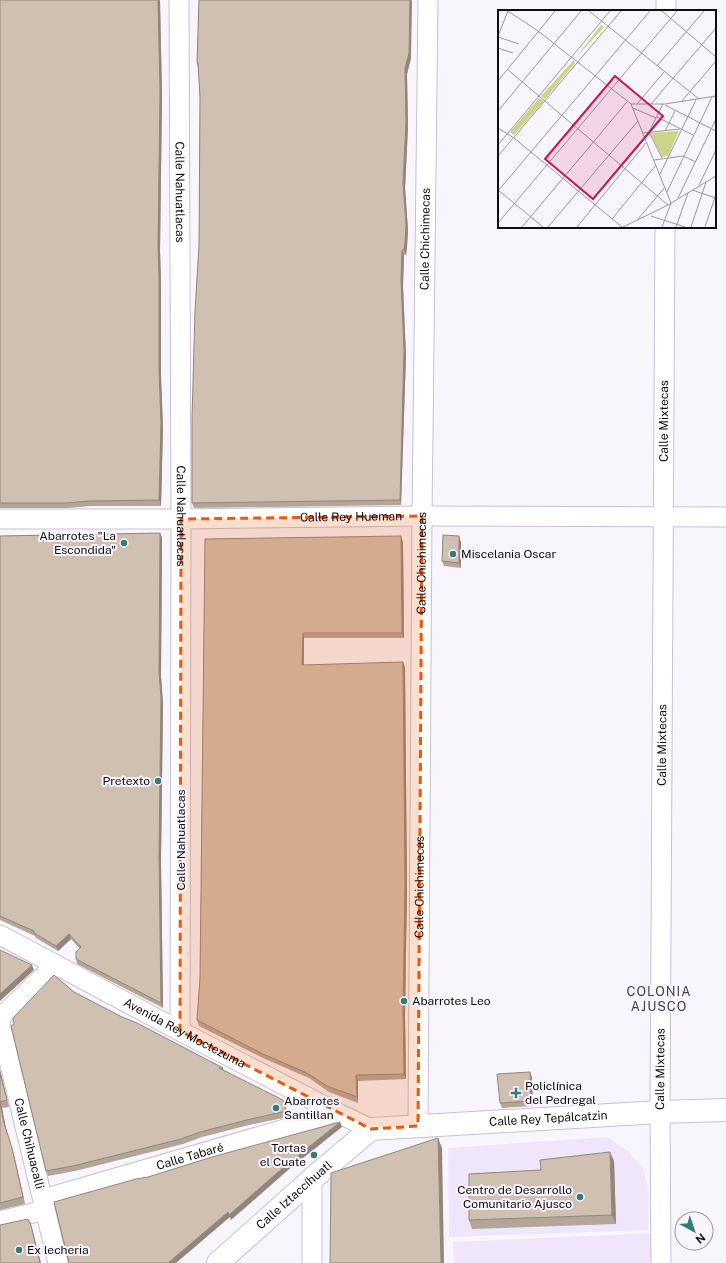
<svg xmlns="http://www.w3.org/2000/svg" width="726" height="1263" viewBox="0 0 726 1263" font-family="'Public Sans',sans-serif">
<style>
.built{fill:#f0e6fb}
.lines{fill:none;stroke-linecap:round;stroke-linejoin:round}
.street-casing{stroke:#c9c0d3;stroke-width:21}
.secondary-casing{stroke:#c9c0d3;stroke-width:24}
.street{stroke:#fff;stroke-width:19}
.secondary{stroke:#fff;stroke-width:22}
.wall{fill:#b3a598}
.shaded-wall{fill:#92867c}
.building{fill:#d0c0b1;stroke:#92867c}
.marked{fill:#e8590c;fill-opacity:0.2;stroke:#e8590c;stroke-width:3;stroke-dasharray:8 5;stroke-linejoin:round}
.poi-dot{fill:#337c7e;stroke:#f9f5fd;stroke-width:1.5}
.labels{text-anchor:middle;stroke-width:4;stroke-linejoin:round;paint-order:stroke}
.street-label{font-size:12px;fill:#0f0c13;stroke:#f9f5fd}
.poi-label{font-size:12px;fill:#0f0c13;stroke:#f9f5fd;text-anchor:start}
.neighbourhood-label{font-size:13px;letter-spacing:1px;fill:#474050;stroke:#f9f5fd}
.inset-road{fill:none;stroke:#9b989f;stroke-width:1}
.view{fill:#c2185b;fill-opacity:0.15;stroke:#c2185b;stroke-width:2}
.inset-edge{fill:none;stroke:#0f0c13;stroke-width:2}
</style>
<rect width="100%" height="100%" fill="#f9f5fd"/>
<path class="built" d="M 607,1137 L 628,1151 L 643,1168 L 649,1192 L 648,1230 L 449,1237 L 448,1148 Z
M 653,1233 L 652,1263 L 454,1263 L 453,1242 Z"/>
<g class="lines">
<defs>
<g id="street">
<path id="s1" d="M 179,0 L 181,519 L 180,1031"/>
<path d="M 666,11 L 666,0"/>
<path id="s2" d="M 0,519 L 181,519 L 422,516 L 726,517"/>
<path id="s3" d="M 0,935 L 180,1031 L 336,1112 L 371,1129"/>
<path d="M 0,1018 L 55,965"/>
<path id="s4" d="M 0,1023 L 58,1263"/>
<path id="s5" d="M 418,1126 L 422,516 L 428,0"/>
<path d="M 312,1179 L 312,1263"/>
<path id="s6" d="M 43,1199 L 288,1128 L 336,1112"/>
<path d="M 0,1221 L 45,1210"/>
<path id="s7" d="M 661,1263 L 660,1112 L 665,227"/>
</g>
<g id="secondary">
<path id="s8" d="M 218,1263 L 312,1179 L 371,1129 L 660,1112 L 726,1110"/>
</g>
</defs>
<use href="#street" class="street-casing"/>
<use href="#secondary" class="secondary-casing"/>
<use href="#street" class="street"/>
<use href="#secondary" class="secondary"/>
</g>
<path class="wall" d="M 0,0 L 160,0 L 162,96 L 160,251 L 161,282 L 161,377 L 163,428 L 161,506 L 91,506 L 68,508 L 0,508 Z
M 199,0 L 411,0 L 411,58 L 407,74 L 408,127 L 405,188 L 408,230 L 407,247 L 406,255 L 404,255 L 403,286 L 406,356 L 401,505 L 194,508 L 192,503 L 199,245 L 200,97 L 198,67 L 197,63 Z
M 160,533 L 162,538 L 161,677 L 163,703 L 161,861 L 163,1008 L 77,964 L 76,959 L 79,948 L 71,939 L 58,951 L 36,938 L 35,936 L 0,920 L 0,536 Z
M 205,539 L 403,542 L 404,638 L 304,638 L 304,665 L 405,667 L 407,888 L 405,1016 L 406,1079 L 358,1081 L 358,1103 L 329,1092 L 309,1078 L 265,1059 L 199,1026 L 197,1020 L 200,978 Z
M 461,542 L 461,568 L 444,566 L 442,561 Z
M 74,992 L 122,1017 L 223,1068 L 224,1070 L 285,1106 L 288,1117 L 249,1125 L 202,1137 L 183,1144 L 75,1171 L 48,1176 L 46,1171 Z
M 0,1070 L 9,1107 L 2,1108 L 6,1129 L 14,1155 L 25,1204 L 0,1210 Z
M 530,1072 L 532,1078 L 533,1106 L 502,1108 L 500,1103 Z
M 614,1161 L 616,1224 L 472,1229 L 469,1220 L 541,1170 Z"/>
<path class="shaded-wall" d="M 158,0 L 160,0 L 162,96 L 160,251 L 161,282 L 161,377 L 163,428 L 161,506 L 159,500 L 159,372 L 158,246 Z
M 410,0 L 411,0 L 412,1 L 411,58 L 407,74 L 408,127 L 405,188 L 408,230 L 407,247 L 406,255 L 404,250 L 403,183 L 405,68 Z
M 402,250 L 404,255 L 403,286 L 406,356 L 401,505 L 400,500 L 401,280 Z
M 160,533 L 162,538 L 161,677 L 163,703 L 161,861 L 163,1008 L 161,1003 L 159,856 L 159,672 Z
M 401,536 L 403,542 L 404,638 L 402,633 Z
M 459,536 L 461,542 L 461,568 L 459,563 Z
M 303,633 L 304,638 L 304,670 L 302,665 Z
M 403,662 L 405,667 L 407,888 L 405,1016 L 406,1079 L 404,1074 L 403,1011 Z
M 69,934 L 71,939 L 58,951 L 56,946 Z
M 32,965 L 34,970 L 0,1001 L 0,994 Z
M 0,1070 L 9,1107 L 7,1100 L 0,1073 Z
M 530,1072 L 532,1078 L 533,1106 L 531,1101 Z
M 356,1075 L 358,1081 L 358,1103 L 357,1097 Z
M 0,1102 L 2,1108 L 6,1129 L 14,1155 L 25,1204 L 23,1197 L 4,1123 Z
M 340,1122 L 342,1127 L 287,1171 L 231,1220 L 230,1217 L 176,1263 L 168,1263 L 228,1212 Z
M 438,1138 L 442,1148 L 444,1263 L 441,1263 Z
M 610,1152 L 614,1161 L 616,1224 L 612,1215 Z
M 30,1222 L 32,1228 L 41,1263 L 40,1263 Z"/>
<path class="building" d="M 0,0 L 158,0 L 160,91 L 158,246 L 159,276 L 159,372 L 161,423 L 159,500 L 89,501 L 66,503 L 0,503 Z
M 199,0 L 410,0 L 409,53 L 405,68 L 406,122 L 403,183 L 406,225 L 405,242 L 404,250 L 402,250 L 401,280 L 404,351 L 400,500 L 192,503 L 192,418 L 195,311 L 199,245 L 200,97 L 198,63 L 197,63 Z
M 160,533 L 159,672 L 161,698 L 159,856 L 161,1003 L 76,959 L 76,952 L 81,947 L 69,934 L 56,946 L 34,933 L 34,931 L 0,916 L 0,536 Z
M 443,535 L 459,536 L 459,563 L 442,561 Z
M 401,536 L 402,633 L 303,633 L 302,665 L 403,662 L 405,883 L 403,1011 L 404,1074 L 356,1075 L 357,1097 L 327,1086 L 307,1073 L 263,1054 L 197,1020 L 200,978 L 205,539 Z
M 0,950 L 32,965 L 0,994 Z
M 54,975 L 74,992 L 122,1017 L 137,1023 L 223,1068 L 219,1068 L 283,1100 L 286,1111 L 247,1120 L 200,1132 L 181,1139 L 73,1166 L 46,1171 L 11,1026 L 14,1024 L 13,1018 Z
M 530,1072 L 531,1101 L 500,1103 L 497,1074 Z
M 0,1073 L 7,1100 L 0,1102 L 4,1123 L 12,1148 L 23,1197 L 0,1203 Z
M 340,1122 L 285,1166 L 229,1215 L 228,1212 L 168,1263 L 69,1263 L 54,1202 L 136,1179 L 148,1177 L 212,1157 Z
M 438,1138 L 441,1263 L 330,1263 L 331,1173 Z
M 610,1152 L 612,1215 L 469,1220 L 469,1174 L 541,1170 L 540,1160 Z
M 28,1219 L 29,1222 L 30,1222 L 40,1263 L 0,1263 L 0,1225 Z"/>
<path class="marked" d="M 422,516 L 418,1126 L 371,1129 L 180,1031 L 181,519 Z"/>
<g class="poi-dot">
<circle cx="124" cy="543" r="4"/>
<circle cx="453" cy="554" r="4"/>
<circle cx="158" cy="781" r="4"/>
<circle cx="404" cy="1001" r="4"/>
<path d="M514 1087h4v4h4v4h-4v4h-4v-4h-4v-4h4z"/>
<circle cx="276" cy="1108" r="4"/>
<circle cx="314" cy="1155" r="4"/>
<circle cx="580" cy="1197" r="4"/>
<circle cx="19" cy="1250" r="4"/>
</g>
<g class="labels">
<g class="street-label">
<text dy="4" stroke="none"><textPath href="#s1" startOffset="192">Calle Nahuatlacas</textPath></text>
<text dy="4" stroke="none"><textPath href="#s5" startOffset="887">Calle Chichimecas</textPath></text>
<text dy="4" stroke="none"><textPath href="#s7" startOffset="842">Calle Mixtecas</textPath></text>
<text dy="4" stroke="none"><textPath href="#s1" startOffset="516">Calle Nahuatlacas</textPath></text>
<text dy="4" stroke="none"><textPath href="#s2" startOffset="351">Calle Rey Hueman</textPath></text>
<text dy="4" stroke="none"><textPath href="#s5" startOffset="563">Calle Chichimecas</textPath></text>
<text dy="4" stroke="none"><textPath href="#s7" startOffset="518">Calle Mixtecas</textPath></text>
<text transform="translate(181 840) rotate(-90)" y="4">Calle Nahuatlacas</text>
<text dy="4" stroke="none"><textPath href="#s5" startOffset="239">Calle Chichimecas</textPath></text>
<text dy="4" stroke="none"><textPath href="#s3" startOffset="209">Avenida Rey Moctezuma</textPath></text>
<text dy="4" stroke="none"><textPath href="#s7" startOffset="194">Calle Mixtecas</textPath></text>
<text dy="4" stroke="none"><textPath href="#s8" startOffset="381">Calle Rey Tepálcatzin</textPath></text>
<text dy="4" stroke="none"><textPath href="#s4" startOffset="124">Calle Chihuacalli</textPath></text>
<text dy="4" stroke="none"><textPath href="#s6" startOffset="153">Calle Tabaré</textPath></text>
<text dy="4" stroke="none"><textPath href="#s8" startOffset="102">Calle Iztaccíhuatl</textPath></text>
</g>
<g class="poi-label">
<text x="116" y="540" text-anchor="end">Abarrotes "La<tspan x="116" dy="14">Escondida"</tspan></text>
<text x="461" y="558">Miscelania Oscar</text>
<text x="150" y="785" text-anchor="end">Pretexto</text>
<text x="412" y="1005">Abarrotes Leo</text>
<text x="525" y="1090">Policlínica<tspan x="525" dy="14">del Pedregal</tspan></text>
<text x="284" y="1105">Abarrotes<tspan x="284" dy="14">Santillan</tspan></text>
<text x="306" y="1152" text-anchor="end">Tortas<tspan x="306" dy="14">el Cuate</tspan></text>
<text x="572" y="1194" text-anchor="end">Centro de Desarrollo<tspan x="572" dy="14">Comunitario Ajusco</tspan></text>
<text x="27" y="1254">Ex lecheria</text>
</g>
<g class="neighbourhood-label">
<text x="659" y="996">COLONIA<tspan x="659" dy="15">AJUSCO</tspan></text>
</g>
</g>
<g transform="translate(498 10)">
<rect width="218" height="218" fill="#f9f5fd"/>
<path d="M 103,15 L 106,17 L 76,50 L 77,53 L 47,89 L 43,86 L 76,50 ZM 41,88 L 46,91 L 16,125 L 12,122 ZM 181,121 L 170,146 L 164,147 L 152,123 Z" fill="#ccd489"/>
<path class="inset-road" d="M 10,1 L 40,21 L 133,94 L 173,193 L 164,217M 91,1 L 201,89M 164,1 L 218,47M 0,26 L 10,1M 0,27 L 21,34M 0,38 L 15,43M 159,56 L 206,1M 9,59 L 170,195M 0,71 L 57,1M 183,92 L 218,51M 133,94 L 167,94 L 218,86M 139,94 L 166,62M 153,94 L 218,18M 167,95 L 218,121M 135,98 L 158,108M 0,101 L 83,1M 159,107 L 195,125M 0,118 L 16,128 L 124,217M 167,121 L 177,101M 144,123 L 182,119M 0,135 L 112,1M 0,146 L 123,1M 164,148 L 151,122 L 165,94M 156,150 L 185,146 L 198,152M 162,164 L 198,90M 201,175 L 218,140M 0,180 L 45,217M 194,180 L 218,188M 0,181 L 152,1M 169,182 L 214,87M 180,188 L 218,109M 153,206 L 187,217M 114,209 L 158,155M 140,209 L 167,177M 0,213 L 179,1M 24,217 L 129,92M 50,217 L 140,111M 79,217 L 148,133M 125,217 L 170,195 L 218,166M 178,217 L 190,183M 193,217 L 208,172M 207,217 L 218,184"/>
<path class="view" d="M 117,66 L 165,106 L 95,189 L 47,149 Z"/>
<rect width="218" height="218" class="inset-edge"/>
</g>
<g transform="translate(694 1231) rotate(140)"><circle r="19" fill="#f9f5fd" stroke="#9b989f"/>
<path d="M0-3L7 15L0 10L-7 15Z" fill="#337c7e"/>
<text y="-6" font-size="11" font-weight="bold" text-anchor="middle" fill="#0f0c13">N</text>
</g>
</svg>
